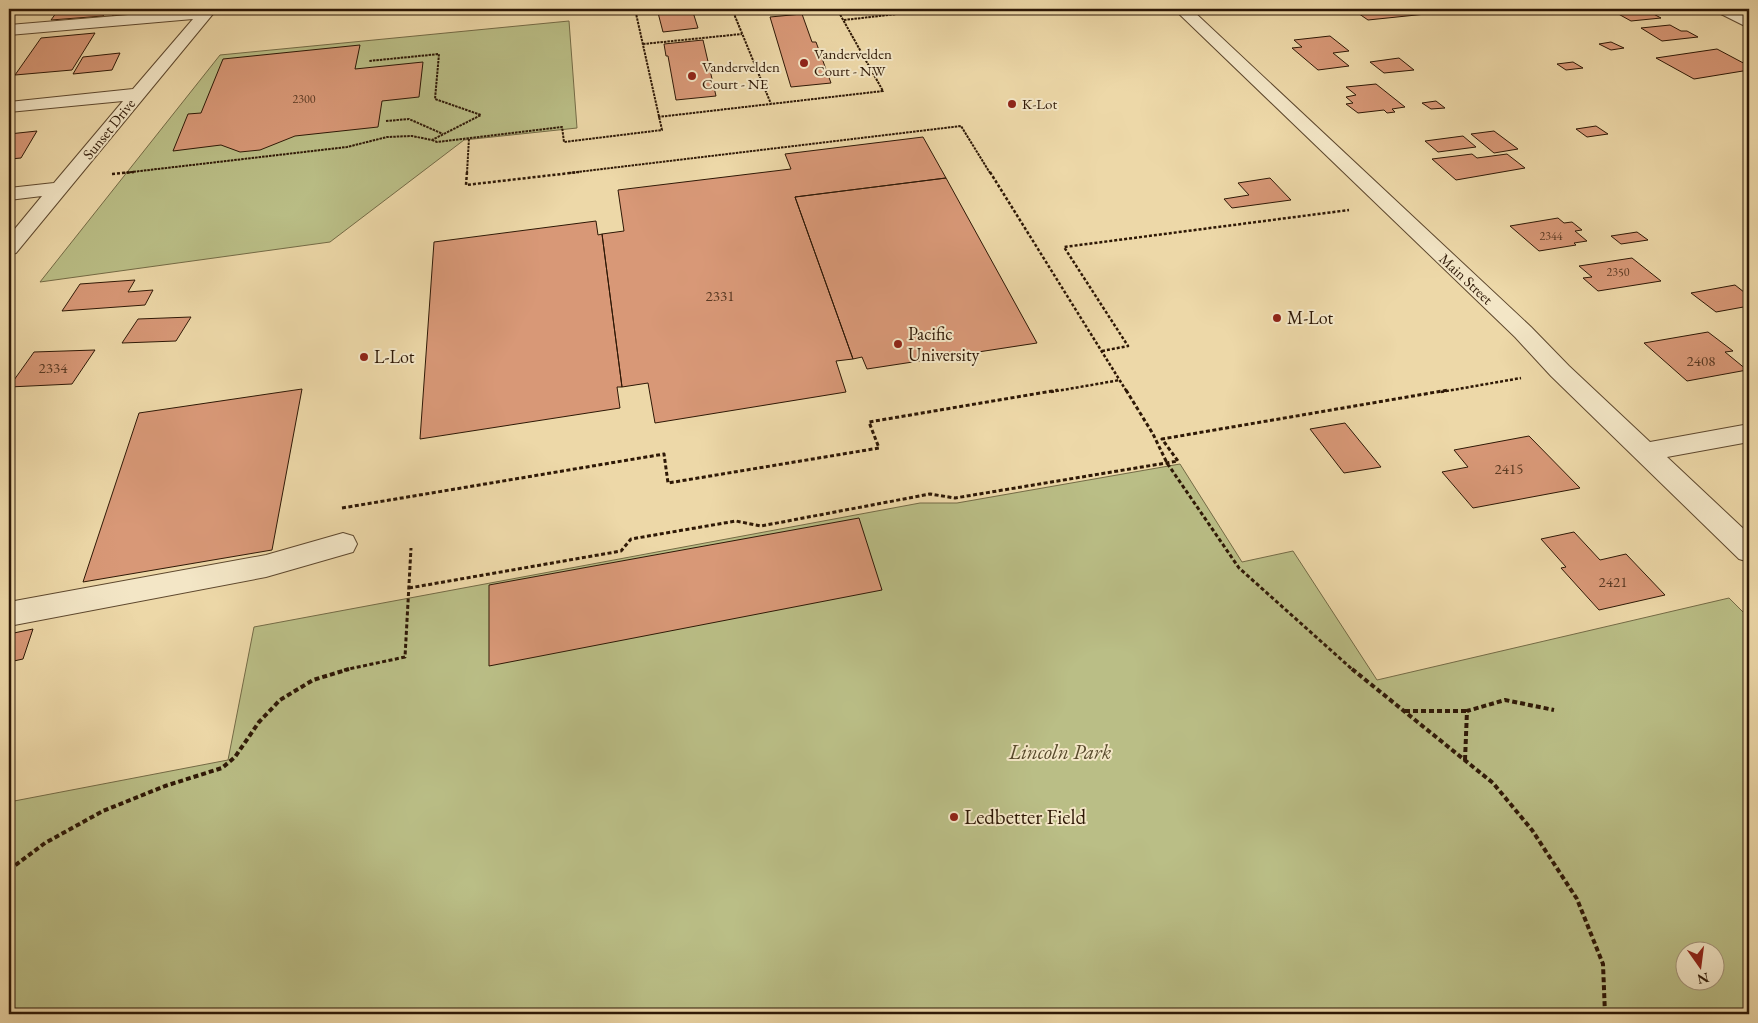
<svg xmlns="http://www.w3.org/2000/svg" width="1758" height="1023" viewBox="0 0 1758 1023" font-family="'EB Garamond',serif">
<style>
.green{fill:#babe86;stroke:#746b46;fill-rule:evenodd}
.building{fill:#d89877;stroke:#2e1806}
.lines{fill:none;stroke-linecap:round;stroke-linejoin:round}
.minor-casing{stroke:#5e482e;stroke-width:2}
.path-far3{stroke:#2e1806;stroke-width:2;stroke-dasharray:2.5 1;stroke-linecap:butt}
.path-far2{stroke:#2e1806;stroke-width:2.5;stroke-dasharray:3 2;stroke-linecap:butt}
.path-far1{stroke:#2e1806;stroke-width:3;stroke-dasharray:4 2.5;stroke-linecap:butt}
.path{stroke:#2e1806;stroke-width:4;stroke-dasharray:5 3;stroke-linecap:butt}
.minor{fill:#f3e6c6;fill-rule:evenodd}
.poi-dot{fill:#8f2418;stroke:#f3e6c6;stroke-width:2}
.labels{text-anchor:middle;stroke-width:4;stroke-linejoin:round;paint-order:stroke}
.far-number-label{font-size:12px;fill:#583822}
.far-poi-label{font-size:15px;fill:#2e1806;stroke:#f3e6c6;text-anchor:start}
.far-street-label{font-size:15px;fill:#2e1806;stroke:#f3e6c6}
.number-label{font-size:15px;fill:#583822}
.poi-label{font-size:18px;fill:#2e1806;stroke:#f3e6c6;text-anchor:start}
.near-park-label{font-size:21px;font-style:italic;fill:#584a2c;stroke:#f3e6c6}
.near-poi-label{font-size:21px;fill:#2e1806;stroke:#f3e6c6;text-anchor:start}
</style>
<rect width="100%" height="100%" fill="#edd8a8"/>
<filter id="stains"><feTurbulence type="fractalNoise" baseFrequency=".004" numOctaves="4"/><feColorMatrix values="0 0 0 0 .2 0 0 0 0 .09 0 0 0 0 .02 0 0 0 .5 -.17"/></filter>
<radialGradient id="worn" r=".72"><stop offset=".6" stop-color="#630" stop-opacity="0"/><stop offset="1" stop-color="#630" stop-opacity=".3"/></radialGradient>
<path class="green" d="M 569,21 L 577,128 L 464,140 L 330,242 L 40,282 L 220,55 Z
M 1180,464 L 1242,562 L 1293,551 L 1377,680 L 1729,598 L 1749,618 L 1749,1014 L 9,1014 L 9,802 L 228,760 L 254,627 L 920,503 L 957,503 ZM 1686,950 L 1716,950 L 1716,980 L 1686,980 Z"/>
<path class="building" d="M 59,9 L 108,9 L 103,16 L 51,20 Z
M 109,9 L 149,9 L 146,14 L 112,17 L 117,9 Z
M 657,9 L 692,9 L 698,28 L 663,32 Z
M 1238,9 L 1266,9 L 1268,10 L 1243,13 Z
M 1352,9 L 1419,9 L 1426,14 L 1368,20 Z
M 1460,9 L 1505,9 L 1507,10 L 1469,14 Z
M 1567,9 L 1595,9 L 1598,11 L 1575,13 Z
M 1602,9 L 1644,9 L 1661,18 L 1631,21 L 1613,11 L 1606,11 Z
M 802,14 L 812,42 L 816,42 L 831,83 L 791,87 L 770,17 Z
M 1670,25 L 1681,31 L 1687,31 L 1698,37 L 1662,41 L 1641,28 Z
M 95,33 L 72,70 L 15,75 L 41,38 Z
M 1330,36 L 1349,51 L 1333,53 L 1349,66 L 1318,70 L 1292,48 L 1302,47 L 1294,40 Z
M 703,40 L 716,96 L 676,100 L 668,56 L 666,56 L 664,44 Z
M 1611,42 L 1624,48 L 1611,50 L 1599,44 Z
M 360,45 L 355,69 L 423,62 L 419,97 L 382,101 L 378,127 L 295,136 L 260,150 L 240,152 L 221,145 L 173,151 L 188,114 L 201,113 L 223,59 Z
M 1717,49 L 1749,66 L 1749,70 L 1694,79 L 1656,58 Z
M 120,53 L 112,70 L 73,74 L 83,57 Z
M 1399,58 L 1414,70 L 1384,73 L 1370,62 Z
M 1573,62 L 1583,68 L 1566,70 L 1557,64 Z
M 1376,84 L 1405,107 L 1392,109 L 1395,112 L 1387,113 L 1384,110 L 1358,113 L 1346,104 L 1353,103 L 1346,97 L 1356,95 L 1346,87 Z
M 1436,101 L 1445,108 L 1431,109 L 1422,103 Z
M 1596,126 L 1608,134 L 1587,137 L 1576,129 Z
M 37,131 L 21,158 L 10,159 L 12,156 L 9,157 L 9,134 Z
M 1494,131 L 1518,149 L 1494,153 L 1471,134 Z
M 1463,136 L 1476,147 L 1438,152 L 1425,141 Z
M 923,137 L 946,178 L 795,197 L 853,359 L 836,361 L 846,392 L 655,423 L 648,383 L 622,387 L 602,234 L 624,231 L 618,190 L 791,169 L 785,154 Z
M 1472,154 L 1477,158 L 1507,154 L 1525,168 L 1456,180 L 1432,159 Z
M 946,178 L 1037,343 L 867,369 L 862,357 L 853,359 L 795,197 Z
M 1270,178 L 1291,200 L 1232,208 L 1224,199 L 1249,195 L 1238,183 Z
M 1558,218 L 1564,223 L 1572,222 L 1582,230 L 1575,231 L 1587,241 L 1574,243 L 1576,245 L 1539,251 L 1510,226 Z
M 596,221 L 598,235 L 602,234 L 622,387 L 617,387 L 620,408 L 420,439 L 434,242 Z
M 1637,232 L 1648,240 L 1621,244 L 1611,236 Z
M 1632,258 L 1661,281 L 1598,291 L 1583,278 L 1592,277 L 1579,266 Z
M 135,280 L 128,292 L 153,290 L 145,305 L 62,311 L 80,284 Z
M 1735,285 L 1749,296 L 1749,306 L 1716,312 L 1691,293 Z
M 191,317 L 176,341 L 122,343 L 138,319 Z
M 1708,332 L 1733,351 L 1725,352 L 1747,370 L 1687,381 L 1644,343 Z
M 95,350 L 72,384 L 9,387 L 34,352 Z
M 302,389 L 272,550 L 83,582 L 139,413 Z
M 1345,423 L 1381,467 L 1344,473 L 1310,429 Z
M 1529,436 L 1580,488 L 1473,508 L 1442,472 L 1468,467 L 1454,450 Z
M 859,518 L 882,590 L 489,666 L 489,585 Z
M 1574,532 L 1600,560 L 1626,554 L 1665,595 L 1599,610 L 1561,568 L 1566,567 L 1541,539 Z
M 33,629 L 23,659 L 9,662 L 9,634 Z"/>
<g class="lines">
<defs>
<path id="minor" d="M 200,9 L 217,9 L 16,253 L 9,255 L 9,236 L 42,196 L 9,200 L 9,188 L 54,183 L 123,101 L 9,112 L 9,102 L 133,89 L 193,19 L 9,35 L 9,25 Z
M 1174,9 L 1191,9 L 1531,327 L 1569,366 L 1650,442 L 1749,424 L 1749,442 L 1667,457 L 1749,534 L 1749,562 L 1739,559 L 1551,376 L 1515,337 Z
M 1714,9 L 1733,9 L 1749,17 L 1749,28 L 1717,12 Z
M 343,533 L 353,536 L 357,544 L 353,552 L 266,577 L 9,626 L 9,602 L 266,555 Z"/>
</defs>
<use href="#minor" class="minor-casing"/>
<path class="path-far3" d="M 732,9 L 771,104
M 734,14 L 784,9
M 844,20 L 923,11 L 921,9
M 643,44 L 742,34
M 658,117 L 883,91 L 837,9
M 386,121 L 409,119 L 443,134
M 432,140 L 437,142 L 562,127 L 564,142 L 662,130 L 635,9
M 123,173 L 347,147 L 387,137 L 412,136 L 432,140 L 481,115 L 435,99 L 439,54 L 369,61
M 467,173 L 469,138
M 569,173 L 961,126 L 990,173"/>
<path class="path-far2" d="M 467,172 L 466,185 L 579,172
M 990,172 L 1127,392
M 112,174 L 134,172
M 1102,351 L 1128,346 L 1064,247 L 1349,210
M 1051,392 L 1120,380
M 1441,392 L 1521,378"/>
<path class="path-far1" d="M 1126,390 L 1153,434 L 1167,463 L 1239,568 L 1353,670
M 342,508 L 664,454 L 668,483 L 879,448 L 869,422 L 1058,390
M 409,588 L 621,551 L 631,539 L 736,521 L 761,526 L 930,494 L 955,498 L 1178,461 L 1162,439 L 1448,390
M 344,670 L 405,657 L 411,548"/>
<path class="path" d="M 1352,669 L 1493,783 L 1532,830 L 1577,899 L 1603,964 L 1605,1014
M 1405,711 L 1467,711
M 1465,760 L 1467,711 L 1505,700 L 1554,710
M 9,870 L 45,843 L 103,811 L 165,786 L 222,768 L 235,757 L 259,722 L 280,700 L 313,680 L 349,669"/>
<use href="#minor" class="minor"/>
</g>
<g class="poi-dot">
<circle cx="804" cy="63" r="5"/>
<circle cx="692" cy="76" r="5"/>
<circle cx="1012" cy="104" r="5"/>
<circle cx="1277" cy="318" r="5"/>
<circle cx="898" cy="344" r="5"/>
<circle cx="364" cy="357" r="5"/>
<circle cx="954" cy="817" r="5"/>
</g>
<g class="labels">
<g class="far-number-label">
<text x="304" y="103">2300</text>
<text x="1551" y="240">2344</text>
<text x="1618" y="276">2350</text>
</g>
<g class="far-poi-label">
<text x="814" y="59">Vandervelden<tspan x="814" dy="17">Court - NW</tspan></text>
<text x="702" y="72">Vandervelden<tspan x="702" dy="17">Court - NE</tspan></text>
<text x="1022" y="109">K-Lot</text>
</g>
<g class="far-street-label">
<text transform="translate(109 129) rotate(-51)" y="5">Sunset Drive</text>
<text transform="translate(1466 279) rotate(43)" y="5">Main Street</text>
</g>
<g class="number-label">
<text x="720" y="301">2331</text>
<text x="1701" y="366">2408</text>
<text x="53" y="373">2334</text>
<text x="1509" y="474">2415</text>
<text x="1613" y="587">2421</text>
</g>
<g class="poi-label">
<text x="1287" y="324">M-Lot</text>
<text x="908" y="340">Pacific<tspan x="908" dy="21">University</tspan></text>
<text x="374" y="363">L-Lot</text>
</g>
<g class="near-park-label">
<text x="1060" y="759">Lincoln Park</text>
</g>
<g class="near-poi-label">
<text x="964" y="824">Ledbetter Field</text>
</g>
</g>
<rect width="1758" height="1023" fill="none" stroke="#edd8a8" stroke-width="30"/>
<rect x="10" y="10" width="1738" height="1003" fill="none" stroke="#2e1806" stroke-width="2.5"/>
<rect x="15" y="15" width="1728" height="993" fill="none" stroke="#2e1806"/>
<g transform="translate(1700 966) rotate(166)"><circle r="24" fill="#f3e6c6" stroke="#a49479"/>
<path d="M0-4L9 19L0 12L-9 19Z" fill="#8f2418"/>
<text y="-8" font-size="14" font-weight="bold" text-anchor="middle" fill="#2e1806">N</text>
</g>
<rect width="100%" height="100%" filter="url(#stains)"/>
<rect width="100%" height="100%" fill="url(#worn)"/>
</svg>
